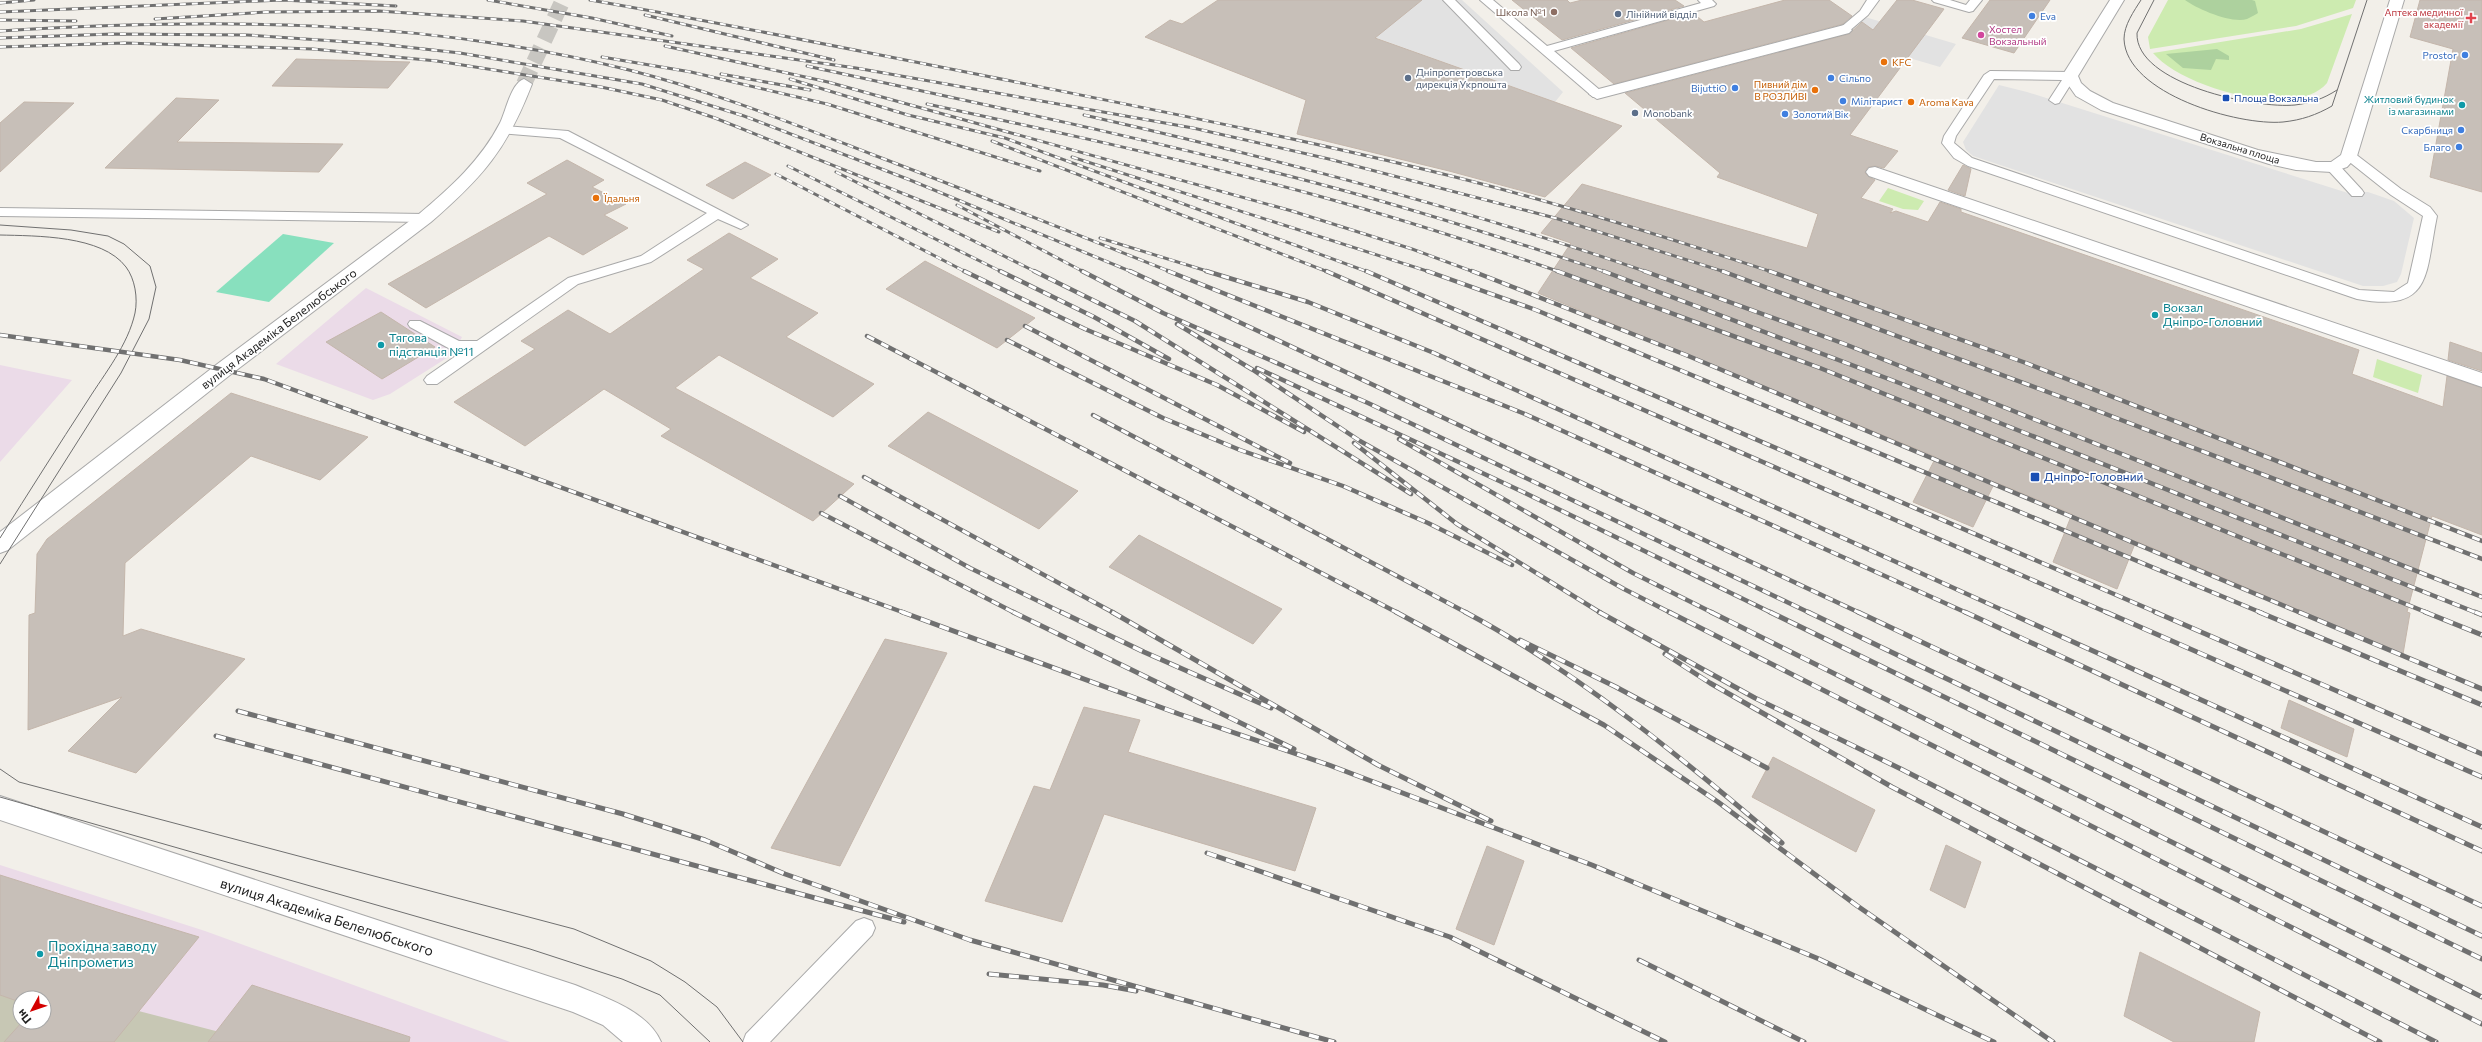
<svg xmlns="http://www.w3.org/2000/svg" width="2482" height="1042" viewBox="0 0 2482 1042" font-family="Commissioner,sans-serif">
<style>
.industrial{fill:#ebdbe8;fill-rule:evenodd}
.construction{fill:#c7c7b4;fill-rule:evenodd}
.grass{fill:#cdebb0}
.forest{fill:#add19e}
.pitch{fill:#88e0be}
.parking{fill:#e2e2e2}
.building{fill:#c7bfb8;stroke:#c4b6ab}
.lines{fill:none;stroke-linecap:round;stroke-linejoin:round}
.tertiary-tunnel{stroke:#c8c6c1;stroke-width:16;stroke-dasharray:16 8;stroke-linecap:butt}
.service-casing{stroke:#a9a9a9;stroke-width:2}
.pedestrian-casing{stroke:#a9a9a9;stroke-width:2}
.tertiary-casing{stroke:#a9a9a9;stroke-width:2}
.service{fill:#fff;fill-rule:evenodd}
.pedestrian{fill:#fff;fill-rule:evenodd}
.tertiary{fill:#fff;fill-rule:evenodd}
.tram{stroke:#707070;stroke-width:1}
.rail-far2-casing{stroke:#707070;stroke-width:3}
.rail-far1-casing{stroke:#707070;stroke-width:4.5}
.rail-casing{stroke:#707070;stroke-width:5}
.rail-far2{stroke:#fff;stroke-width:2;stroke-dasharray:6;stroke-linecap:butt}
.rail-far1{stroke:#fff;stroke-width:3;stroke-dasharray:8;stroke-linecap:butt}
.rail{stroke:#fff;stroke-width:3.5;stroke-dasharray:10;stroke-linecap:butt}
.education-dot{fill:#8d6e63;stroke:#fff;stroke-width:1.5}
.service-dot{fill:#5c6f8a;stroke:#fff;stroke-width:1.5}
.shop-dot{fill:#3f7fe0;stroke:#fff;stroke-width:1.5}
.health-dot{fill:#e0444e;stroke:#fff;stroke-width:1.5}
.hotel-dot{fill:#d1479c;stroke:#fff;stroke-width:1.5}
.food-dot{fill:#e8710a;stroke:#fff;stroke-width:1.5}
.transit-dot{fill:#1a4fb4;stroke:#fff;stroke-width:1.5}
.culture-dot{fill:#0f9aa8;stroke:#fff;stroke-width:1.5}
.labels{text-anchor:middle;stroke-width:3.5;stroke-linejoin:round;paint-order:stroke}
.far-education-label{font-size:10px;fill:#785e54;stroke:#fff;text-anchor:end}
.far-health-label{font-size:10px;fill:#be3a42;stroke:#fff;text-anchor:end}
.far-service-label{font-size:10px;fill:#4e5e75;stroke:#fff;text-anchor:start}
.far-shop-label{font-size:10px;fill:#366cbe;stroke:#fff;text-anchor:start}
.far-hotel-label{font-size:10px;fill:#b23c85;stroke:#fff;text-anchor:start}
.far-food-label{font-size:10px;fill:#c56008;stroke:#fff;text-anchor:start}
.far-transit-label{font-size:10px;fill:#164399;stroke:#fff;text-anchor:start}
.far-culture-label{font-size:10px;fill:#0d838f;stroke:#fff;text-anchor:end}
.far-street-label{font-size:10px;fill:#222;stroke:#fff}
.culture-label{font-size:12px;fill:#0d838f;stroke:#fff;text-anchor:start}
.street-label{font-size:12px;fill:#222;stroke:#fff}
.transit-label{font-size:12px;fill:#164399;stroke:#fff;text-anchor:start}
.near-street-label{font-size:14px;fill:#222;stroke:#fff}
.near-culture-label{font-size:14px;fill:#0d838f;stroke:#fff;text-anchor:start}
</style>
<rect width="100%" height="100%" fill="#f2efe9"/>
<path class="industrial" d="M 366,288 L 462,337 L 453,354 L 390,394 L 373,400 L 276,364 Z
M 0,365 L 72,380 L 0,462 Z
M 0,865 L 205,931 L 510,1042 L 0,1042 ZM 20,998 L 44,998 L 44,1022 L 20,1022 Z"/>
<path class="construction" d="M 0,975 L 258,1042 L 0,1042 ZM 20,998 L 44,998 L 44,1022 L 20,1022 Z"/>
<path class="grass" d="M 2168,0 L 2356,0 L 2353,8 L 2296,26 L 2150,49 L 2148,37 Z
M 2352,14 L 2327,83 C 2295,121 2181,87 2153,53 L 2301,29 Z
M 1888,188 L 1924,201 L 1918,210 L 1903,209 L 1879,201 Z
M 2377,359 L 2422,375 L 2418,393 L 2373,377 Z"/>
<path class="forest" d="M 2185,0 L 2252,0 L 2255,1 L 2258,13 C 2255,15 2251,17 2247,19 C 2232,24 2197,9 2185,0 Z
M 2217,49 L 2229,56 L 2229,60 L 2216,59 L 2211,70 L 2183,68 L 2166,54 Z"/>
<path class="pitch" d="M 283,234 L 334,243 L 269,302 L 216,292 Z"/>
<path class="parking" d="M 1422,0 L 1462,0 L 1563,92 L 1555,102 L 1374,37 Z
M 1865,17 L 1956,44 L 1940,67 L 1848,40 Z
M 1999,85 L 2027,92 L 2348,193 L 2368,192 L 2394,201 L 2414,218 L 2401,274 L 2397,282 L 2383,286 L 2363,286 L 1973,156 L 1966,150 L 1963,142 Z"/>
<path class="building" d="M 1218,0 L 1422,0 L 1375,38 L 1622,126 L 1545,197 L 1449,171 L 1297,134 L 1306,100 L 1145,37 L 1170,20 L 1182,24 Z
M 1512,0 L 1567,0 L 1570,3 L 1582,0 L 1675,0 L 1684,6 L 1562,40 Z
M 1785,0 L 1829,0 L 1852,16 L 1843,24 L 1614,84 L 1571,48 L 1693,13 L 1704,22 Z
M 1897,0 L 1912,0 L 1944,9 L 1850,135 L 1898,151 L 1884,168 L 1875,166 L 1868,167 L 1865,173 L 1869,177 L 1875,180 L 1861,198 L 1893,209 L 1890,213 L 1896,211 L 1928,222 L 1940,202 L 1961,209 L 1961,212 L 2359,350 L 2352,374 L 2443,407 L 2447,376 L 2482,388 L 2482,535 L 2432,516 L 2407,612 L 2410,613 L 2403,654 L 2136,541 L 2117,589 L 2053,562 L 2072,514 L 1995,482 L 1973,527 L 1913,502 L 1936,457 L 1538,293 L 1571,243 L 1541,233 L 1582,184 L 1807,248 L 1818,214 L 1717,177 L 1720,173 L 1625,93 L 1849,34 L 1862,22 L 1873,30 Z
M 1990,0 L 2050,0 L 2014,53 L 1962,38 Z
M 2420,0 L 2482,0 L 2482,192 L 2430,177 L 2453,49 L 2410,37 Z
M 296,59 L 410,62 L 388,88 L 272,86 Z
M 176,98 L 219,100 L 177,142 L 343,144 L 319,172 L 105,168 Z
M 24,102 L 74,103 L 0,172 L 0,123 Z
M 567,160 L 604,180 L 592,187 L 626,204 L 604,215 L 628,228 L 583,255 L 549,236 L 426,308 L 388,284 L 547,194 L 527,183 Z
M 745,162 L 771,175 L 733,199 L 706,185 Z
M 1963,165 L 1971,169 L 1965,196 L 1948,190 Z
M 729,233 L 778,259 L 750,278 L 818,313 L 786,337 L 874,384 L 833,417 L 719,355 L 675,388 L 854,484 L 813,521 L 661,436 L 671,429 L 604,389 L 525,446 L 454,402 L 535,349 L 521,341 L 568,310 L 610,334 L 704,269 L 687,260 Z
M 925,261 L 1035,318 L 997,348 L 886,289 Z
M 381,312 L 435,347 L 382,379 L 326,342 Z
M 2450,342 L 2482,353 L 2482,371 L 2448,360 Z
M 231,393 L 368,437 L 320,480 L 251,456 L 125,563 L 123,636 L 141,629 L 245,659 L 136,773 L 68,751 L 122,697 L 28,730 L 29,615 L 35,613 L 37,554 L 47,539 Z
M 928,412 L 1078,491 L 1039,529 L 888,446 Z
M 1139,535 L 1282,609 L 1253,644 L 1109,567 Z
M 885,639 L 947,653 L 840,866 L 771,848 Z
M 2289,700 L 2354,729 L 2347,757 L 2281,728 Z
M 1084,707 L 1140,720 L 1128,752 L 1316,808 L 1295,871 L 1104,814 L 1062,922 L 985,901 L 1034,786 L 1050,790 Z
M 1773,757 L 1875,810 L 1856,852 L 1752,797 Z
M 1946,845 L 1981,862 L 1965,908 L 1930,890 Z
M 1487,846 L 1524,861 L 1494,945 L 1456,929 Z
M 0,875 L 117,912 L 199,937 L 114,1042 L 4,1042 L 22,1022 L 44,1022 L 44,998 L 20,998 L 20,1002 L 0,995 Z
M 2140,952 L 2260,1012 L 2254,1042 L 2174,1042 L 2124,1016 Z
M 252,985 L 410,1037 L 409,1042 L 208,1042 Z"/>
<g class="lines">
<path class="tertiary-tunnel" d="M 524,84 L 563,0"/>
<defs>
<path id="service" d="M 1443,0 L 1455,0 L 1519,64 L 1521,67 L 1519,70 L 1511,70 Z
M 1480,0 L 1493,0 L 1547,46 L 1701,3 L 1698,0 L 1712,0 L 1716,4 L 1714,6 L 1554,51 L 1601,91 L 1603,94 L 1601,97 L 1593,97 Z
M 1867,0 L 1879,0 L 1868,15 L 1848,32 L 1840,32 L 1840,28 L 1860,11 Z
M 1932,0 L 1950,0 L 1966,5 L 1970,0 L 1982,0 L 1973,11 L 1969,12 L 1934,2 Z
M 1990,71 L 2070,72 L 2076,76 L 2059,103 L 2055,104 L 2049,100 L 2062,80 L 1994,79 L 1956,136 L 1954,143 L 1972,158 L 2359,290 L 2394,292 L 2408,283 L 2423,216 L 2391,195 L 2342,156 L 2344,153 L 2354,153 L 2401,189 L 2430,207 L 2437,216 C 2425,274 2433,313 2357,299 L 1968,166 L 1954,158 L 1942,143 L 1944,136 L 1984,75 Z
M 505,126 L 568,131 L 748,225 L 741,229 L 718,219 L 651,262 L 578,284 L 437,384 L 427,384 L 424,380 L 427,376 L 463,351 L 452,350 L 410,327 L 408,324 L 410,321 L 420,321 L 459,341 L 477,341 L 568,278 L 641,256 L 707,213 L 560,138 L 500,133 L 499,130 L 500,127 Z
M 2333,163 L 2338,164 L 2362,190 L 2364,193 L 2362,196 L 2352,196 L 2328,170 L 2326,167 L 2328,164 Z
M 0,208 L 425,214 L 432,218 L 425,222 L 0,216 Z
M 864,918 L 872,921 L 875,928 L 872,935 L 770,1042 L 743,1042 L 746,1034 L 856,921 Z"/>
<path id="pedestrian" d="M 1844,25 L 1852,30 L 1849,33 L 1597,99 L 1589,94 L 1591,91 Z
M 1875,167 L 2482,373 L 2482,387 L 1869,176 L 1866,172 L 1869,168 Z"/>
<path id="tertiary" d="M 2110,0 L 2124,0 L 2078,76 L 2081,83 L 2090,91 L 2113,103 L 2258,150 L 2316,162 L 2331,162 L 2341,155 L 2390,0 L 2404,0 L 2357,156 L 2347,167 L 2332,172 L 2296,170 L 2269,164 L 2101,110 L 2076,96 L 2062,76 Z
M 524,79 L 532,84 C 507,149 483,177 431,222 L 230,375 L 8,550 L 0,553 L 0,532 L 216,365 L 419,214 C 450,188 481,160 500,123 C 506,111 511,83 524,79 Z
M 0,796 L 575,985 C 604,997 648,1011 661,1042 L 623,1042 L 603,1025 L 573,1012 L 0,820 Z"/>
</defs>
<use href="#service" class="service-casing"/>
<use href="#pedestrian" class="pedestrian-casing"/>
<use href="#tertiary" class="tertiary-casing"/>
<use href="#service" class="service"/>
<use href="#pedestrian" class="pedestrian"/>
<use href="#tertiary" class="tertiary"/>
<path class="tram" d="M 2141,0 C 2134,11 2124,25 2124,39 C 2126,94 2239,126 2283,122 C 2302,120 2316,115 2332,106 L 2367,0
M 2154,0 L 2137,33 C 2135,84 2257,109 2295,105 C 2311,103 2323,99 2337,90
M 0,225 L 71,230 L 108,236 L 124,244 L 150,266 L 156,287 L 149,319 L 121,373 L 0,564
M 0,235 C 36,236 102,235 126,267 C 135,279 138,298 135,313 C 128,345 105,373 88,400 C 58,446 29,492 0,538
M 0,769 L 19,782 L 574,929 L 651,961 L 685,982 L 717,1007 L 743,1042
M 0,797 L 530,949 L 622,979 L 660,995 L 710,1042"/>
<defs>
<path id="rail-far2" d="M 488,0 L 592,18 L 672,36
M 590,0 C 724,23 858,51 991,77 C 1145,108 1299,138 1451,176 C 1559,203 1666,237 1772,272
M 0,3 L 34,0
M 0,12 L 282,0 L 396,6
M 645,15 L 834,60
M 155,19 L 266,12 L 379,11 L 523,21 L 856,68 L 1193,128 L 1329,159 L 1555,218 L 1725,272
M 0,20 L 76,21
M 0,31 C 211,18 423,18 629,70 C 712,91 791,123 871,154 C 971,192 1071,232 1171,272
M 0,38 L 113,34 L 247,35 L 379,44 L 460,53 L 642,84 L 744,116 L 910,180 L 1132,272
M 665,46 L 828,82 L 1292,211 L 1412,249 L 1474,272
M 0,47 L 125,43 L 313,49 L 437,61 L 601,87 L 662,100 L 715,118 L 999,232
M 602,57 L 691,72 L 827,104 L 1040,171
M 807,66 C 976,103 1145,138 1312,182 C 1411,208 1509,240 1606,272
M 721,74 L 810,90
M 790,79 L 908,115 L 1005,138 L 1368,272
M 927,104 C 1057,132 1187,160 1315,195 C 1398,218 1479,244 1560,272
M 1084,115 C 1274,158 1463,208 1647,272
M 992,141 L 1328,272
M 1072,157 L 1430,272
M 788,166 L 1002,272
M 836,172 L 1036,272
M 776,174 L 966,272
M 957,205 L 1084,272
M 1100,238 L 1210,272"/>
<path id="rail-far1" d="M 964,271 L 1085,329 L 1217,385 L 1304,432
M 1000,271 L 1094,317 L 1169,359
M 1034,271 L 1135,321 L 1411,494
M 1082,271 L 1163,313 L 1368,403 L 1810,613
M 1130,271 L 1860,613
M 1168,271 L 1525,414 L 1967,613
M 1206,271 L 1308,302 L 1434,353 L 2009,613
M 1326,271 L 2108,613
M 1366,271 L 2158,613
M 1427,271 L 1536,310 L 2262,613
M 1472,271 L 1686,355 L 2301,613
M 1557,271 L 1820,368 L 2428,613
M 1603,271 L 1902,384 L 2477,613
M 1644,271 L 1842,343 L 2482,597
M 1722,271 L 2072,401 L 2482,559
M 1769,271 L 2026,363 L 2482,541
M 1177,324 L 1253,370 L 1360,441 L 1624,589 L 1671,613
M 1025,326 L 1290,463
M 0,335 L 180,360 L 264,379 L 905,613
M 867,336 L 1398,613
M 1007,340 L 1163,418 L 1240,450 L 1343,486 L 1428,523 L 1512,565
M 1257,368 L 1523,492 L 1772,613
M 1093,415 L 1467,613
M 1399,439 L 1633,573 L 1713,613
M 1354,443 L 1457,524 L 1601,613
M 864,477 L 1114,613
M 840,496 L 970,568 L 1063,613
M 821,513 L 1015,613"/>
<path id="rail" d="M 902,612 L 1179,714 L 1329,765 L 1592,865 L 1819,959 L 1994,1042
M 1013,612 L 1294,749
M 1061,612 L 1144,652 L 1271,708
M 1112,612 L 1378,765 L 1491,821
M 1396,612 L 1604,725 L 1718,802 L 1856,905 L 2053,1042
M 1465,612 C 1581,674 1682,758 1782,843
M 1599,612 L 1755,698 L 1901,769 L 2436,1042
M 1669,612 L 2482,1024
M 1711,612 L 2482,997
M 1770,612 L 2482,959
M 1808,612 L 2482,936
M 1858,612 L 2482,906
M 1965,612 L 2482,851
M 2007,612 L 2482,827
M 2106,612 L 2482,777
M 2155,612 L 2482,754
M 2259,612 L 2482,705
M 2299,612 L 2482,689
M 2425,612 L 2482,635
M 2475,612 L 2482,615
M 1520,640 L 1616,687 L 1767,768
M 1665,654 L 1710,683 L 1892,787 L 2380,1042
M 238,711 L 623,814 L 705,840 L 785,874 L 970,940 L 1334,1042
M 216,736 L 904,922
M 1207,853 L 1450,937 L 1665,1042
M 1639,960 L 1804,1042
M 989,974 L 1103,985 L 1136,991"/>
</defs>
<use href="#rail-far2" class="rail-far2-casing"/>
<use href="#rail-far1" class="rail-far1-casing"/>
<use href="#rail" class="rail-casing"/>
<use href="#rail-far2" class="rail-far2"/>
<use href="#rail-far1" class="rail-far1"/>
<use href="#rail" class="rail"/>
</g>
<circle class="education-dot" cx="1554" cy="12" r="4"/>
<g class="service-dot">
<circle cx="1618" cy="14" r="4"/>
<circle cx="1408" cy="78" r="4"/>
<circle cx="1635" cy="113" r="4"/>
</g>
<g class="shop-dot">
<circle cx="2032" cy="16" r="4"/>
<circle cx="2465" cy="55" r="4"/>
<circle cx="1831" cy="78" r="4"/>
<circle cx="1735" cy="88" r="4"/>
<circle cx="1843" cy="101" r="4"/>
<circle cx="1785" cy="114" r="4"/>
<circle cx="2461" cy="130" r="4"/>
<circle cx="2459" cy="147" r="4"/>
</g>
<path class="health-dot" d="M2469 12h4v4h4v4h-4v4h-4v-4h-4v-4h4z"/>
<circle class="hotel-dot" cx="1981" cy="35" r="4"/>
<g class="food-dot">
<circle cx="1884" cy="62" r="4"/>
<circle cx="1815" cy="90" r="4"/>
<circle cx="1911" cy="102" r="4"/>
<circle cx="596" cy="198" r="4"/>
</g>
<g class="transit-dot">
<rect x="2222" y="94" width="8" height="8" rx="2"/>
<rect x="2030" y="472" width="10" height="10" rx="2"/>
</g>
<g class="culture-dot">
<circle cx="2462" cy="105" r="4"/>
<circle cx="2155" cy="315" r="4"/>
<circle cx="381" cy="345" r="4"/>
<circle cx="40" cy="954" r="4"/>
</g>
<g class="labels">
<g class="far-education-label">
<text x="1546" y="16">Школа №1</text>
</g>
<g class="far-health-label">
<text x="2463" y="16">Аптека медичної<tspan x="2463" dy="12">академії</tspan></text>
</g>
<g class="far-service-label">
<text x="1626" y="18">Лінійний відділ</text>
<text x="1416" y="76">Дніпропетровська<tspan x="1416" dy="12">дирекція Укрпошта</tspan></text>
<text x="1643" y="117">Monobank</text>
</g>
<g class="far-shop-label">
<text x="2040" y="20">Eva</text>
<text x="2457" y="59" text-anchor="end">Prostor</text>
<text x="1839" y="82">Сільпо</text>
<text x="1727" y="92" text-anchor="end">BijuttiO</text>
<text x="1851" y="105">Мілітарист</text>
<text x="1793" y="118">Золотий Вік</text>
<text x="2453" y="134" text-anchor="end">Скарбниця</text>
<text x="2451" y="151" text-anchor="end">Благо</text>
</g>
<g class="far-hotel-label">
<text x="1989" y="33">Хостел<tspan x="1989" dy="12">Вокзальный</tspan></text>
</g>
<g class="far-food-label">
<text x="1892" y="66">KFC</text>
<text x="1807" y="88" text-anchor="end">Пивний дім<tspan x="1807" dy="12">В РОЗЛИВІ</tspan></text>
<text x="1919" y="106">Aroma Kava</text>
<text x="604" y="202">Їдальня</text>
</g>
<g class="far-transit-label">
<text x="2234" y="102">Площа Вокзальна</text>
</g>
<g class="far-culture-label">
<text x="2454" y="103">Житловий будинок<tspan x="2454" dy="12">із магазинами</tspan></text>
</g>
<g class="far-street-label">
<text transform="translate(2240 148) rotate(17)" y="4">Вокзальна площа</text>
</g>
<g class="culture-label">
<text x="2163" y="312">Вокзал<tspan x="2163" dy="14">Днiпро-Головний</tspan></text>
<text x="389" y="342">Тягова<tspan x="389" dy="14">пiдстанцiя №11</tspan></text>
</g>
<g class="street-label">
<text transform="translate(279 329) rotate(-37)" y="4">вулиця Академіка Белелюбського</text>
</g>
<g class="transit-label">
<text x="2044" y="481">Дніпро-Головний</text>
</g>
<g class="near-street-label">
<text transform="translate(327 917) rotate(18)" y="5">вулиця Академіка Белелюбського</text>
</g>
<g class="near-culture-label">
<text x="48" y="951">Прохідна заводу<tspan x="48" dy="16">Дніпрометиз</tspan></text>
</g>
</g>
<g transform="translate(32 1010) rotate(230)"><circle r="19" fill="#ffffff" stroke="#a7a7a7"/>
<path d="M0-3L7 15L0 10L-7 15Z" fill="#d40000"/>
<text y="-6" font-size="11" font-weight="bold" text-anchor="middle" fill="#222222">Пн</text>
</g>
</svg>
